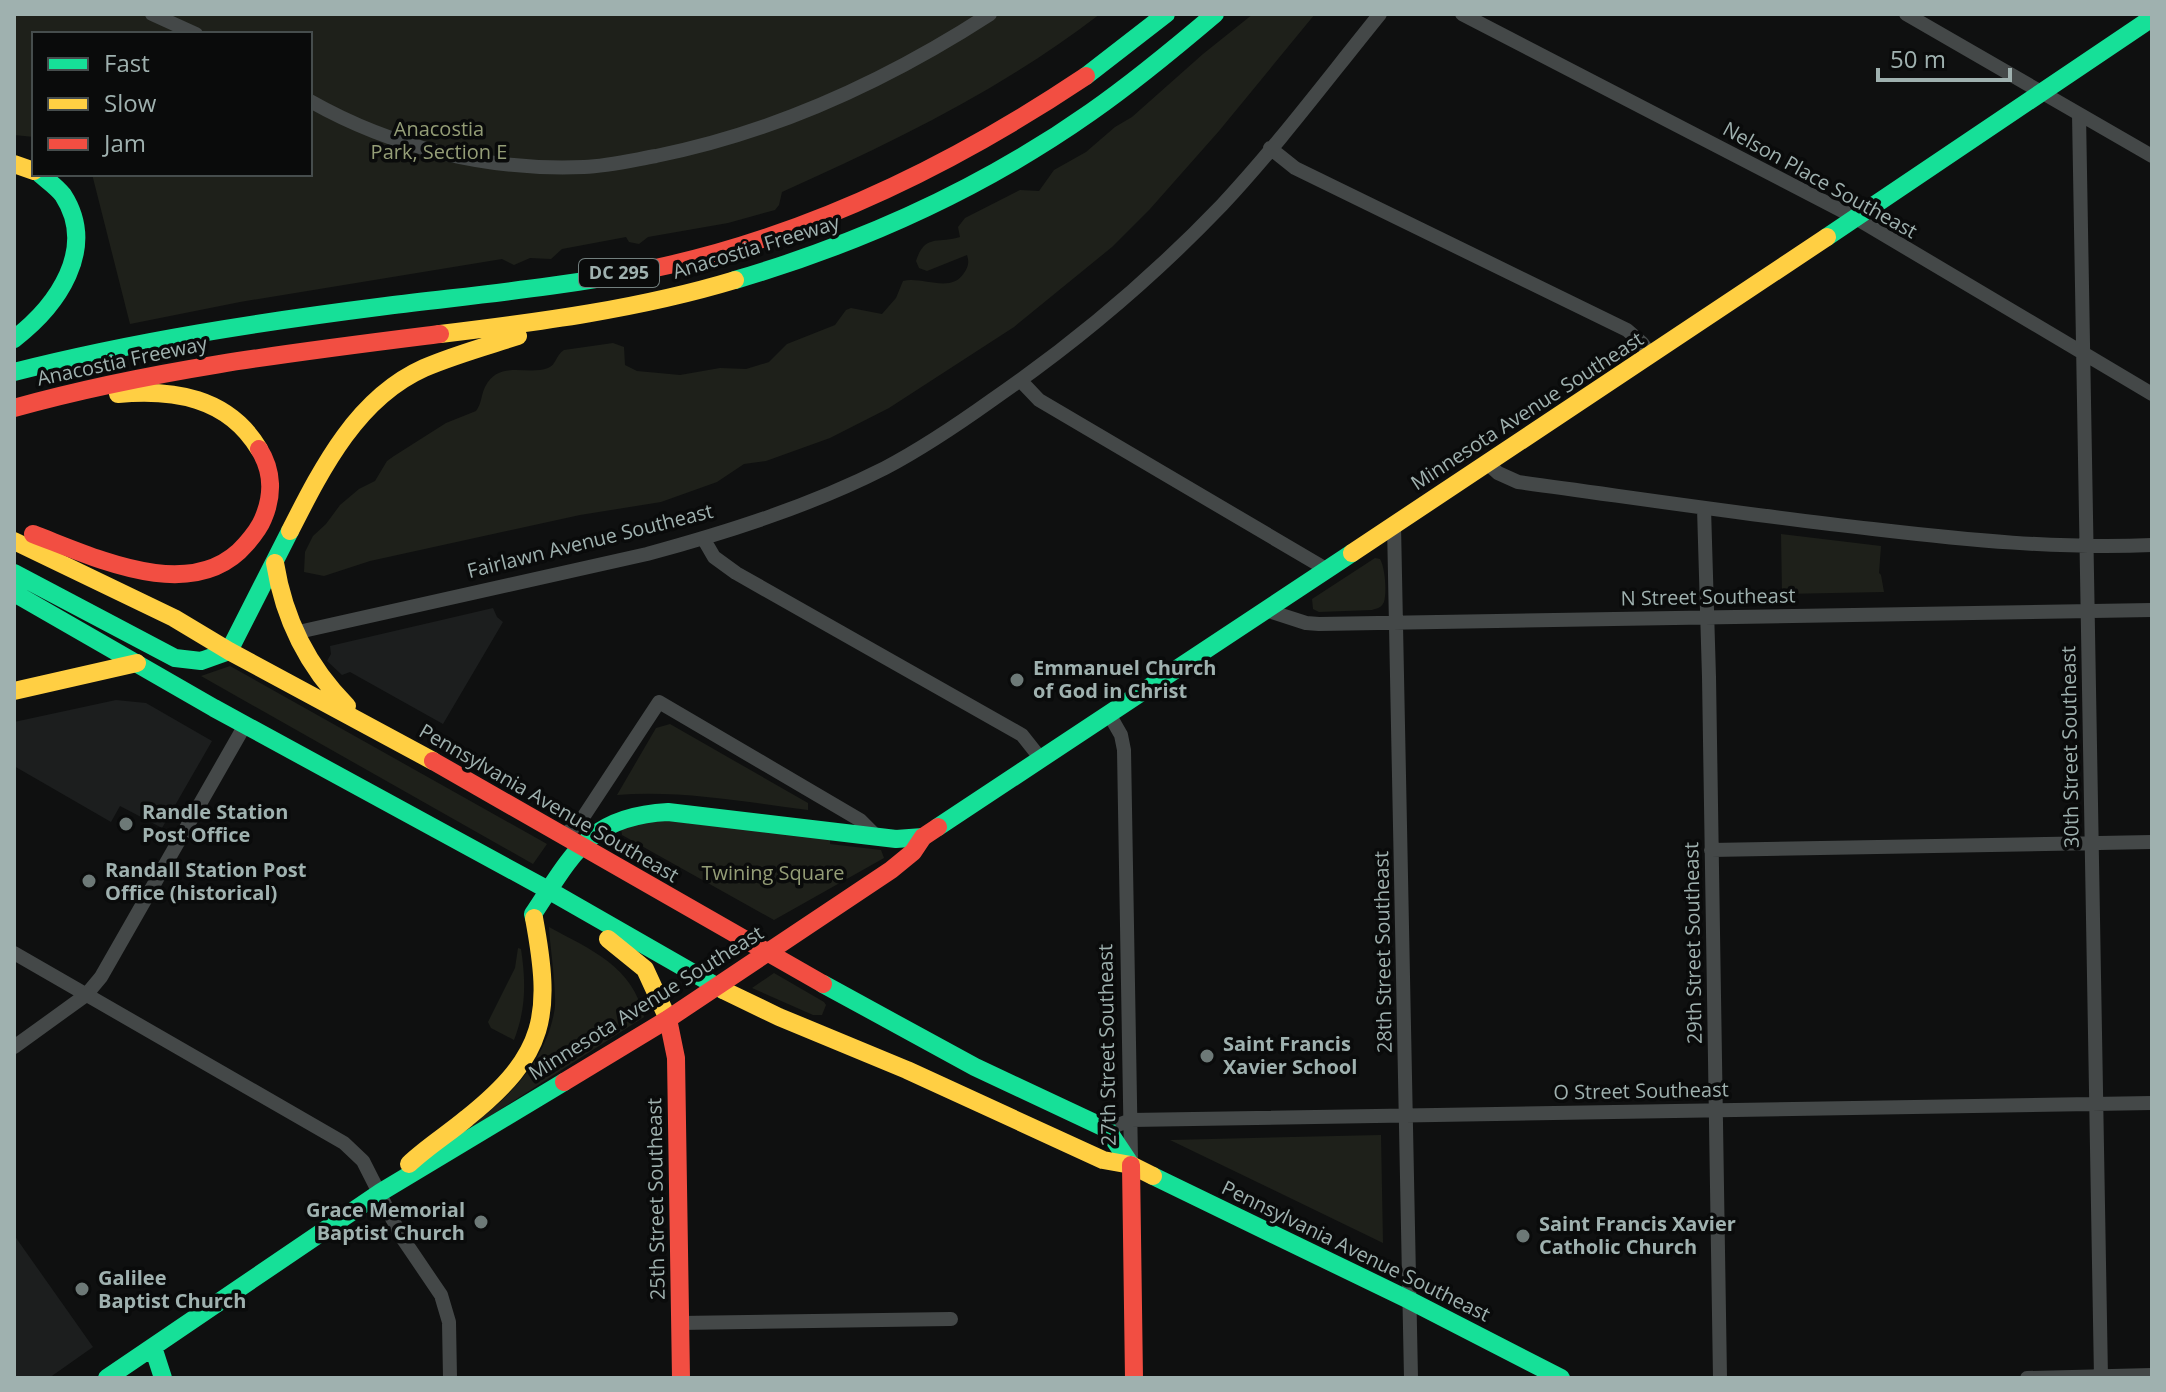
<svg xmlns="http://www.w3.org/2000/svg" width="2166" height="1392" viewBox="0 0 2166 1392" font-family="'Open Sans',sans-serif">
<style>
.built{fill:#1c1e1e}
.green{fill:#1e201a}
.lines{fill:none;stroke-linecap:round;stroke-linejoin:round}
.street{stroke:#444848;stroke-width:14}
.fast{stroke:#16e098;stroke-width:18}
.slow{stroke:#ffcf43;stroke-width:18}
.jam{stroke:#f24e42;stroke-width:18}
.poi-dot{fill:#6d7977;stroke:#0a0b0b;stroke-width:3}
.labels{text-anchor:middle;stroke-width:7;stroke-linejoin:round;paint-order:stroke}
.shield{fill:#0a0b0b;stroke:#727f7e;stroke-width:2}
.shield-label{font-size:18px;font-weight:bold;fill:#9fb1af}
.park-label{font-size:20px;fill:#949d76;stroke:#0a0b0b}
.street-label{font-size:20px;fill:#9fb1af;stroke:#0a0b0b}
.poi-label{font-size:20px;font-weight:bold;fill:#9fb1af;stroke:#0a0b0b;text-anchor:start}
</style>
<rect width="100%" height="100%" fill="#0f1010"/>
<path class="built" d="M 493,608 L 497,617 L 503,622 L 443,724 L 350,672 L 342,675 L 327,661 L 331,654 L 330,646 Z
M 116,700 L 146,703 L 212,741 L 162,828 L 120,806 L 111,822 L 14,766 L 14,722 Z
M 14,1235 L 93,1347 L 49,1378 L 14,1378 Z"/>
<path class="green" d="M 14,14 L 1100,14 C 1001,90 895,141 782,192 L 779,205 L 775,210 L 728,223 L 648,237 L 639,244 L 629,242 L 626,237 L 562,249 L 551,259 L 530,258 L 514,265 L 502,259 L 240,302 L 130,324 L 92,174 L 310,174 L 310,34 L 34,34 L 34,137 L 14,135 Z
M 1253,14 L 1315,14 L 1219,131 L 1150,209 L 1112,247 L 1014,327 L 889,408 L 830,438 L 766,461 L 744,464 L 717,482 L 661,502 L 580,515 L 370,561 L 324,576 L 304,572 L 305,552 L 313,536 L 326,524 L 340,505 L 359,489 L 375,481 L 387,461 L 394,456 L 446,423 L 476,411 C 482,403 481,395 485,387 C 499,359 527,376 548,368 C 556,365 556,355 564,350 L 613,343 L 624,347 L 625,365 L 637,371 L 680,375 L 720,368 L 746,369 L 769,362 L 787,344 L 835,325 L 846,310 L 851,308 L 882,314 L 896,298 L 903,281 C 922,276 951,294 964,273 C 969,266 969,261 967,255 L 927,271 L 919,268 L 916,261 C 925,233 939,244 960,237 L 958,227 L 965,218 L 1020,190 L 1039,191 L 1054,170 L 1086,152 L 1115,127 L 1132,117 L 1203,54 Z
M 1781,534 L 1881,546 L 1879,573 L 1881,575 L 1884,592 L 1782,594 Z
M 1375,558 L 1380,559 C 1385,567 1387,592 1384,602 C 1381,608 1378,608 1372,610 L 1319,612 L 1313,609 L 1312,599 Z
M 230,666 L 547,844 L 533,864 L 201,676 Z
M 670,724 L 808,803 L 808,810 C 745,802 681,790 617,795 L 656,728 Z
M 652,819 L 830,839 L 830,844 L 881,850 L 884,858 L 774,920 L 622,835 L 621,827 Z
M 549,927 C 591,950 633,966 644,1017 L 417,1163 C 472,1126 540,1085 554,1013 C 558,996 550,948 549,927 Z
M 518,948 L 521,949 C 526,982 526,1009 514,1040 L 491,1028 L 488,1022 L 515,968 Z
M 774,973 L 824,1002 L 826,1005 L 822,1015 L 813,1015 L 752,988 Z
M 1381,1135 L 1383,1243 L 1170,1140 L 1380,1135 Z"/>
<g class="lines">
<path class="street" d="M 152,14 L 196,34
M 1462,14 L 1854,217 L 2152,394
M 1906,14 L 2152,156
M 310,101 C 393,148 489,171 584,167 C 608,166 633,160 656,156 C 776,132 888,80 990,14
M 2079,114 L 2101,1378
M 1270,148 L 1295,168 L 1627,330 L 1642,343 L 1650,355
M 1021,381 L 1039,400 L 1326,569
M 1487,463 L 1498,473 L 1518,482 C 1636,498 1755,516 1873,529 C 1967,540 2058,549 2152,545
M 1704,508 L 1709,677 L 1720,1378
M 1394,525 L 1411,1378
M 703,538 L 714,557 L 736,573 L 1022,735 L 1041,759
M 1266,610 L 1306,623 L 1319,624 L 2152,610
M 294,633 L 647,554 C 728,532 810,506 885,468 C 923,448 957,425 992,400 C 1075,343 1152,278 1222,205 C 1278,145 1328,78 1380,14
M 1109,714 L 1121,735 L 1124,750 L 1131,1159
M 563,836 L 580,822 L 659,702 L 860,820 L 876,836
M 1711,850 L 2152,842
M 14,953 L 344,1143 L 363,1161 L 401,1236 L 441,1295 L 449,1322 L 450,1378
M 14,1047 L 86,995 L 101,977 L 245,725
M 1107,1129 L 1131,1120 L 2152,1103
M 680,1323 L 951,1319
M 2027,1378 L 2152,1375"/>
<path class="fast" d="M 1086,76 L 1166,14
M 1827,237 L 2152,18
M 735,280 C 861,243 983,188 1091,112 C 1134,82 1175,48 1215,14
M 14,339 C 57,306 98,249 63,195 C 57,187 48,181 40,174
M 14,372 C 136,341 260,322 386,306 C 474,295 564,287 651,269
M 14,573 L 175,658 L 201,661 L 229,651 L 290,531
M 14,593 L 214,708 L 550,891 L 723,990
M 938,827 L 1352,553
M 534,918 L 533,914 C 573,854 589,816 668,812 L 896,839 L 923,837
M 823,984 L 975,1067 L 1107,1129 L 1131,1165
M 1153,1176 L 1409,1300 L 1561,1378
M 153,1347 L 163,1378
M 107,1378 L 381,1192 L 564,1082"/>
<path class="slow" d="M 14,164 L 34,171
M 440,334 C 539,322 639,309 735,280
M 118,394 C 173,389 228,397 259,449
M 290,531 C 322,468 357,398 424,368 C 454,355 487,346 518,336
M 14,541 L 174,618 L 229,651 L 433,761
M 1352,553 L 1827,237
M 275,563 C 284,619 307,666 347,706
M 14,691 L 137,663
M 608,939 L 645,969 L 668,1019
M 723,990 L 779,1017 L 907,1070 L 1103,1160 L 1131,1165 L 1153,1176
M 409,1164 C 427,1147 448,1134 467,1118 C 547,1054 552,1015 534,918"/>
<path class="jam" d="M 651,269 C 809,236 953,165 1086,76
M 14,408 C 154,369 296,352 440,334
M 33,534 C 94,557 193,606 246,544 C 253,536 259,529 263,519 C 273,496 273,471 259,449
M 433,761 L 823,984
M 668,1019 L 676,1058 L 681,1378
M 564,1082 L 668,1019 L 891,870 L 913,852 L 923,837 L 938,827
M 1131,1165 L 1134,1378"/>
</g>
<g class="poi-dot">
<circle cx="1017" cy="680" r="8"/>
<circle cx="126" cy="824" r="8"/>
<circle cx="89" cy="881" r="8"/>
<circle cx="1207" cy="1056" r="8"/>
<circle cx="481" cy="1222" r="8"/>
<circle cx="1523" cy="1236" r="8"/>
<circle cx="82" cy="1289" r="8"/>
</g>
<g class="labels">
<rect class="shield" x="579" y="259" width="80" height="28" rx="6"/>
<g class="shield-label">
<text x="619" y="279">DC 295</text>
</g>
<g class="park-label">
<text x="439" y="136">Anacostia<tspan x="439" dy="23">Park, Section E</tspan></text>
<text x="773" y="880">Twining Square</text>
</g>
<g class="street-label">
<text transform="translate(1820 180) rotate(29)" y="7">Nelson Place Southeast</text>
<text transform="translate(756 247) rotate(-17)" y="7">Anacostia Freeway</text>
<text transform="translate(122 361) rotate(-12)" y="7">Anacostia Freeway</text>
<text transform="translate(1527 411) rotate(-33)" y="7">Minnesota Avenue Southeast</text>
<text transform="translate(590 541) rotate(-14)" y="7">Fairlawn Avenue Southeast</text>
<text transform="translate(1708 597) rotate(-1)" y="7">N Street Southeast</text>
<text transform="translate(2070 747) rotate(-91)" y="7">30th Street Southeast</text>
<text transform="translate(549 803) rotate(30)" y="7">Pennsylvania Avenue Southeast</text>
<text transform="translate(1693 943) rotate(-91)" y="7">29th Street Southeast</text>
<text transform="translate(1383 952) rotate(-91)" y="7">28th Street Southeast</text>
<text transform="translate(646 1003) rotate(-32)" y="7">Minnesota Avenue Southeast</text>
<text transform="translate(1107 1045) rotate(-91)" y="7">27th Street Southeast</text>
<text transform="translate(1641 1091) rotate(-1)" y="7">O Street Southeast</text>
<text transform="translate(656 1199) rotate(-91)" y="7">25th Street Southeast</text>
<text transform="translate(1356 1251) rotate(26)" y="7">Pennsylvania Avenue Southeast</text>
</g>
<g class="poi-label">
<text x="1033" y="675">Emmanuel Church<tspan x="1033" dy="23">of God in Christ</tspan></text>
<text x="142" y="819">Randle Station<tspan x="142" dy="23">Post Office</tspan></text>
<text x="105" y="877">Randall Station Post<tspan x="105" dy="23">Office (historical)</tspan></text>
<text x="1223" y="1051">Saint Francis<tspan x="1223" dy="23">Xavier School</tspan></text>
<text x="465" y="1217" text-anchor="end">Grace Memorial<tspan x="465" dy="23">Baptist Church</tspan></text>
<text x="1539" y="1231">Saint Francis Xavier<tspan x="1539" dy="23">Catholic Church</tspan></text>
<text x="98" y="1285">Galilee<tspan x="98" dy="23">Baptist Church</tspan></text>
</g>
</g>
<rect width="2166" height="1392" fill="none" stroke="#9fb1af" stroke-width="32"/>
<rect x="32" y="32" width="280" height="144" fill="#0a0b0b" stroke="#464d4d" stroke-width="2"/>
<rect x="48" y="58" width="40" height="12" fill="#16e098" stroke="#464d4d" stroke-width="2"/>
<text x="104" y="72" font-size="24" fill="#9fb1af">Fast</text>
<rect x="48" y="98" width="40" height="12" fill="#ffcf43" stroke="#464d4d" stroke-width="2"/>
<text x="104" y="112" font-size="24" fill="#9fb1af">Slow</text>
<rect x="48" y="138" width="40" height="12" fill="#f24e42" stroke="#464d4d" stroke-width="2"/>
<text x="104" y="152" font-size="24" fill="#9fb1af">Jam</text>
<path d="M1878 68v12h132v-12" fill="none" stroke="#9fb1af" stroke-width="4"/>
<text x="1890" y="68" font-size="24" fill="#9fb1af" stroke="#0a0b0b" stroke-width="6" paint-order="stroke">50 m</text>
</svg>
